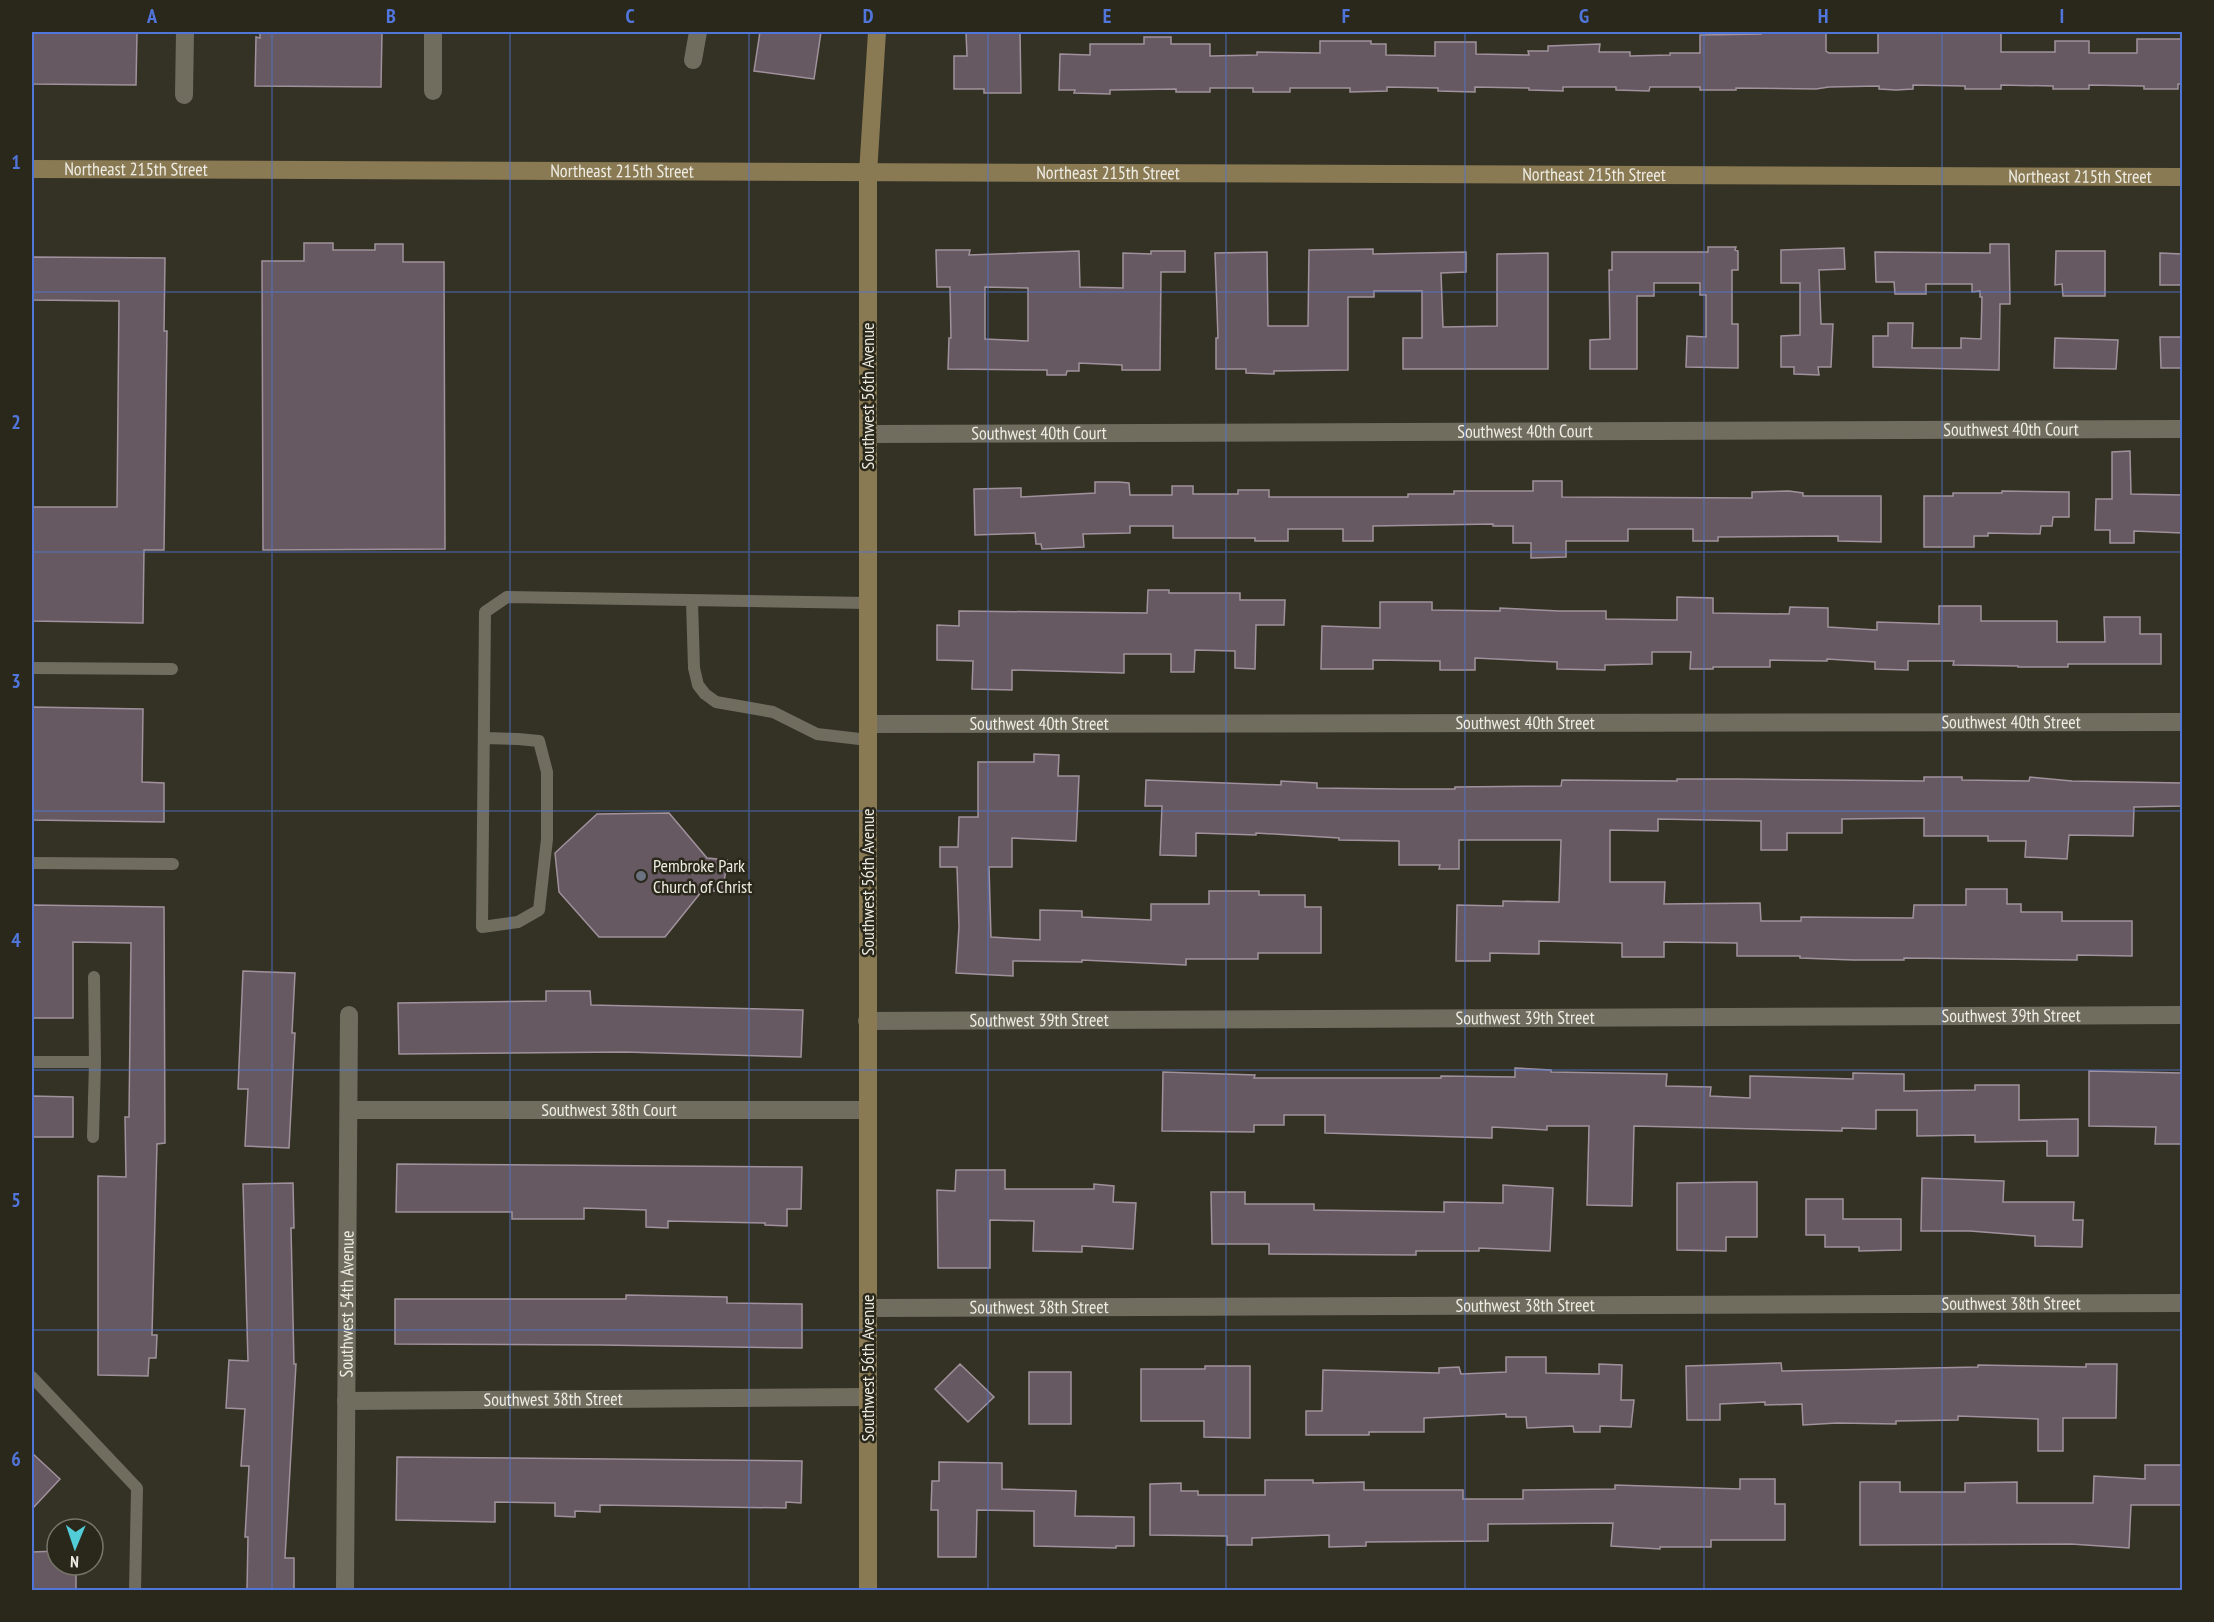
<svg xmlns="http://www.w3.org/2000/svg" width="2214" height="1622" viewBox="0 0 2214 1622" font-family="'PT Sans Narrow',sans-serif">
<style>
.building{fill:#665962;stroke:#a0929c;stroke-width:1.5;fill-rule:evenodd}
.lines{fill:none;stroke-linecap:round;stroke-linejoin:round}
.lane{stroke:#706d5f;stroke-width:12}
.street{stroke:#706d5f;stroke-width:18}
.secondary{stroke:#897a54;stroke-width:18}
.grid{fill:none;stroke:#5176db;stroke-width:1.5;stroke-opacity:0.55}
.worship-dot{fill:#6b7280;stroke:#2a271b;stroke-width:2}
.labels{text-anchor:middle;stroke-width:5;stroke-linejoin:round;paint-order:stroke}
.street-label{font-size:18px;fill:#eeece4;stroke:#2a271b}
.poi-label{font-size:18px;fill:#eeece4;stroke:#2a271b;text-anchor:start}
.neatline{fill:none;stroke:#5176db;stroke-width:2}
.grid-label{font-size:20px;text-anchor:middle;font-weight:bold;fill:#5176db}
</style>
<rect width="100%" height="100%" fill="#343125"/>
<path class="building" d="M 32,32 L 137,32 L 136,85 L 32,84 Z
M 260,32 L 382,32 L 381,87 L 255,86 L 256,37 L 260,38 Z
M 760,32 L 821,32 L 814,79 L 754,71 Z
M 966,32 L 1020,32 L 1021,93 L 984,93 L 984,89 L 954,89 L 954,56 L 967,56 Z
M 1761,32 L 1826,32 L 1826,51 L 1829,53 L 1878,53 L 1878,32 L 2001,32 L 2001,52 L 2055,52 L 2055,41 L 2089,41 L 2089,53 L 2137,53 L 2137,39 L 2182,39 L 2182,84 L 2178,84 L 2178,89 L 2144,89 L 2144,86 L 2089,85 L 2089,89 L 2053,89 L 2053,86 L 2001,85 L 2001,89 L 1965,89 L 1965,86 L 1913,85 L 1913,89 L 1896,90 L 1879,89 L 1879,86 L 1829,87 L 1816,89 L 1736,88 L 1736,90 L 1700,90 L 1700,87 L 1650,87 L 1649,91 L 1616,90 L 1616,87 L 1563,87 L 1563,91 L 1529,90 L 1529,88 L 1475,87 L 1475,92 L 1438,91 L 1438,88 L 1387,87 L 1387,91 L 1350,92 L 1350,88 L 1290,88 L 1290,92 L 1253,92 L 1253,88 L 1210,88 L 1210,92 L 1176,92 L 1176,89 L 1110,90 L 1110,94 L 1074,93 L 1075,90 L 1059,90 L 1060,54 L 1090,55 L 1090,44 L 1144,44 L 1144,37 L 1171,37 L 1171,44 L 1210,44 L 1210,56 L 1257,55 L 1257,52 L 1320,53 L 1320,41 L 1371,41 L 1371,44 L 1386,44 L 1386,55 L 1435,56 L 1435,42 L 1476,42 L 1476,54 L 1529,55 L 1528,51 L 1548,51 L 1548,46 L 1600,44 L 1599,52 L 1630,52 L 1630,56 L 1670,55 L 1670,53 L 1700,53 L 1700,35 L 1761,34 Z
M 304,243 L 333,243 L 333,250 L 375,250 L 375,244 L 403,244 L 403,262 L 444,262 L 445,549 L 263,550 L 262,261 L 304,261 Z
M 1990,244 L 2009,244 L 2010,304 L 2000,304 L 1999,370 L 1873,367 L 1873,336 L 1888,336 L 1888,323 L 1913,323 L 1912,348 L 1961,348 L 1961,338 L 1981,339 L 1982,297 L 1980,297 L 1980,291 L 1972,292 L 1972,284 L 1926,284 L 1926,294 L 1895,294 L 1894,282 L 1876,282 L 1875,252 L 1990,253 Z
M 1708,247 L 1736,247 L 1735,250 L 1738,251 L 1738,270 L 1732,270 L 1732,324 L 1738,324 L 1738,368 L 1686,367 L 1687,336 L 1706,337 L 1706,295 L 1700,295 L 1700,283 L 1654,283 L 1654,296 L 1637,296 L 1637,369 L 1590,369 L 1590,340 L 1610,339 L 1609,270 L 1612,270 L 1612,252 L 1708,252 Z
M 1844,248 L 1845,269 L 1819,270 L 1821,324 L 1833,324 L 1831,367 L 1818,367 L 1819,375 L 1794,374 L 1794,367 L 1781,367 L 1781,336 L 1800,335 L 1800,283 L 1781,283 L 1781,250 Z
M 1373,249 L 1373,254 L 1466,252 L 1466,272 L 1441,273 L 1443,327 L 1497,326 L 1497,254 L 1548,253 L 1548,369 L 1403,369 L 1403,338 L 1422,338 L 1422,291 L 1374,291 L 1374,297 L 1348,297 L 1348,370 L 1274,371 L 1274,374 L 1246,373 L 1246,369 L 1216,369 L 1216,338 L 1218,338 L 1215,253 L 1267,252 L 1268,326 L 1308,326 L 1309,250 Z
M 936,250 L 970,250 L 969,255 L 1079,251 L 1080,287 L 1123,288 L 1123,253 L 1151,254 L 1151,251 L 1185,251 L 1185,272 L 1161,272 L 1160,370 L 1122,370 L 1122,365 L 1079,363 L 1079,371 L 1067,371 L 1066,375 L 1047,375 L 1047,370 L 948,369 L 949,338 L 951,338 L 950,287 L 937,287 ZM 985,287 L 1028,288 L 1028,341 L 985,339 Z
M 2056,251 L 2105,251 L 2105,296 L 2063,296 L 2062,284 L 2055,285 Z
M 2160,253 L 2182,254 L 2182,285 L 2160,285 Z
M 32,257 L 165,258 L 164,331 L 167,331 L 164,550 L 144,550 L 143,623 L 32,621 L 32,507 L 117,507 L 119,301 L 32,300 Z
M 2160,337 L 2182,337 L 2182,368 L 2161,368 Z
M 2055,338 L 2118,340 L 2116,369 L 2054,368 Z
M 2130,451 L 2131,494 L 2182,495 L 2182,533 L 2134,531 L 2134,543 L 2110,543 L 2110,530 L 2095,530 L 2096,499 L 2112,499 L 2112,452 Z
M 1533,481 L 1562,481 L 1562,497 L 1752,498 L 1752,492 L 1789,491 L 1803,493 L 1803,496 L 1881,496 L 1881,542 L 1838,541 L 1838,536 L 1718,537 L 1718,541 L 1693,541 L 1693,529 L 1628,529 L 1628,541 L 1566,541 L 1566,557 L 1531,558 L 1531,543 L 1513,543 L 1513,526 L 1493,526 L 1493,524 L 1373,526 L 1373,541 L 1343,541 L 1343,529 L 1288,529 L 1288,541 L 1255,541 L 1255,538 L 1173,538 L 1173,526 L 1130,526 L 1130,533 L 1083,534 L 1084,547 L 1042,549 L 1041,544 L 1036,544 L 1035,533 L 975,535 L 974,489 L 1021,488 L 1021,497 L 1095,493 L 1095,482 L 1119,482 L 1129,483 L 1130,495 L 1172,495 L 1172,486 L 1193,486 L 1193,494 L 1238,494 L 1238,490 L 1269,490 L 1269,497 L 1408,497 L 1408,494 L 1454,494 L 1454,491 L 1533,491 Z
M 2002,491 L 2069,492 L 2069,517 L 2053,517 L 2052,526 L 2041,526 L 2040,534 L 1988,533 L 1988,536 L 1974,536 L 1974,547 L 1924,547 L 1924,496 L 1953,496 L 1953,493 L 2002,493 Z
M 1148,590 L 1169,590 L 1169,593 L 1240,593 L 1240,600 L 1285,600 L 1284,625 L 1256,625 L 1255,669 L 1235,668 L 1235,651 L 1195,650 L 1194,672 L 1171,672 L 1171,654 L 1124,654 L 1124,673 L 1012,670 L 1012,690 L 972,689 L 973,661 L 937,660 L 937,625 L 959,626 L 959,611 L 1147,613 Z
M 1677,597 L 1713,598 L 1713,613 L 1789,614 L 1790,607 L 1828,608 L 1828,627 L 1877,630 L 1877,622 L 1939,624 L 1939,606 L 1981,606 L 1981,621 L 2057,621 L 2057,642 L 2105,642 L 2104,617 L 2140,617 L 2140,634 L 2161,634 L 2161,664 L 2068,664 L 2068,667 L 2018,667 L 2018,666 L 1953,665 L 1954,661 L 1908,661 L 1908,670 L 1875,669 L 1875,662 L 1827,659 L 1827,661 L 1770,660 L 1770,667 L 1713,667 L 1713,669 L 1690,669 L 1691,652 L 1652,652 L 1652,664 L 1605,665 L 1605,670 L 1557,669 L 1557,662 L 1475,658 L 1475,670 L 1440,670 L 1440,661 L 1373,660 L 1373,669 L 1321,669 L 1322,626 L 1380,628 L 1380,602 L 1432,602 L 1432,610 L 1500,611 L 1500,608 L 1559,611 L 1606,611 L 1606,619 L 1677,620 Z
M 32,707 L 143,709 L 142,782 L 164,783 L 164,822 L 32,820 Z
M 1034,754 L 1059,755 L 1058,776 L 1079,776 L 1076,841 L 1012,838 L 1012,867 L 989,867 L 991,937 L 1040,940 L 1040,910 L 1082,911 L 1082,917 L 1151,920 L 1151,904 L 1209,904 L 1209,891 L 1259,891 L 1259,895 L 1305,895 L 1305,907 L 1321,907 L 1321,953 L 1258,953 L 1258,959 L 1186,959 L 1186,965 L 1082,960 L 1082,962 L 1013,961 L 1013,976 L 956,973 L 959,927 L 957,867 L 940,867 L 940,847 L 958,847 L 959,817 L 978,817 L 978,762 L 1034,762 Z
M 1924,777 L 1962,777 L 1962,780 L 2029,781 L 2030,777 L 2072,781 L 2182,783 L 2182,806 L 2134,807 L 2133,836 L 2069,835 L 2067,859 L 2025,857 L 2026,841 L 1988,841 L 1988,836 L 1924,836 L 1924,818 L 1842,819 L 1842,833 L 1787,833 L 1787,850 L 1761,850 L 1761,821 L 1658,819 L 1658,831 L 1610,830 L 1610,882 L 1665,882 L 1664,904 L 1760,903 L 1761,921 L 1801,921 L 1801,917 L 1913,918 L 1914,905 L 1966,905 L 1966,889 L 2007,889 L 2007,904 L 2021,904 L 2021,912 L 2062,912 L 2062,921 L 2132,921 L 2132,956 L 2077,955 L 2077,960 L 1904,958 L 1904,960 L 1853,960 L 1800,958 L 1800,956 L 1737,956 L 1737,943 L 1664,942 L 1664,957 L 1622,957 L 1622,943 L 1539,941 L 1539,954 L 1490,953 L 1490,961 L 1456,961 L 1457,905 L 1503,906 L 1503,901 L 1559,902 L 1561,840 L 1459,840 L 1459,869 L 1439,869 L 1440,865 L 1399,865 L 1399,841 L 1339,840 L 1339,838 L 1256,833 L 1256,835 L 1196,833 L 1196,856 L 1160,855 L 1162,806 L 1145,806 L 1146,780 L 1281,785 L 1281,781 L 1317,783 L 1317,788 L 1400,789 L 1455,789 L 1455,787 L 1561,786 L 1562,780 L 1677,781 L 1677,779 L 1737,779 L 1924,781 Z
M 669,813 L 707,858 L 727,860 L 723,891 L 702,891 L 665,937 L 599,937 L 559,892 L 555,853 L 597,814 Z
M 32,905 L 164,907 L 165,1143 L 157,1144 L 152,1335 L 157,1335 L 156,1358 L 149,1358 L 148,1376 L 98,1375 L 98,1176 L 126,1177 L 125,1117 L 129,1117 L 131,943 L 73,942 L 73,1018 L 32,1018 Z
M 243,971 L 295,973 L 292,1033 L 295,1033 L 289,1148 L 245,1146 L 248,1089 L 238,1089 Z
M 546,991 L 590,991 L 591,1005 L 803,1010 L 801,1057 L 624,1052 L 399,1054 L 398,1003 L 546,1001 Z
M 1515,1068 L 1551,1070 L 1551,1072 L 1667,1074 L 1666,1086 L 1711,1087 L 1710,1096 L 1750,1098 L 1750,1076 L 1853,1079 L 1853,1073 L 1904,1074 L 1904,1091 L 1975,1090 L 1975,1085 L 2019,1085 L 2019,1120 L 2078,1119 L 2078,1156 L 2047,1156 L 2047,1141 L 1975,1142 L 1975,1135 L 1917,1136 L 1917,1110 L 1876,1110 L 1876,1129 L 1842,1128 L 1842,1131 L 1634,1126 L 1632,1206 L 1587,1205 L 1589,1126 L 1547,1126 L 1547,1130 L 1492,1127 L 1492,1138 L 1325,1133 L 1325,1115 L 1284,1115 L 1284,1125 L 1254,1125 L 1254,1132 L 1162,1131 L 1163,1072 L 1255,1075 L 1254,1078 L 1441,1078 L 1441,1076 L 1515,1077 Z
M 2089,1071 L 2182,1073 L 2182,1144 L 2155,1144 L 2156,1127 L 2089,1126 Z
M 32,1096 L 73,1097 L 73,1137 L 32,1137 Z
M 397,1164 L 802,1167 L 801,1209 L 787,1209 L 787,1226 L 765,1225 L 765,1223 L 668,1221 L 668,1228 L 646,1227 L 646,1210 L 584,1208 L 584,1219 L 512,1219 L 512,1212 L 396,1212 Z
M 956,1170 L 1005,1170 L 1005,1189 L 1094,1189 L 1094,1184 L 1114,1186 L 1113,1202 L 1136,1203 L 1133,1249 L 1082,1246 L 1082,1252 L 1033,1251 L 1034,1221 L 990,1220 L 990,1268 L 938,1268 L 937,1190 L 955,1191 Z
M 1922,1178 L 2004,1181 L 2003,1202 L 2074,1202 L 2073,1220 L 2083,1220 L 2082,1247 L 2035,1246 L 2035,1236 L 1970,1231 L 1921,1231 Z
M 1736,1182 L 1757,1182 L 1757,1237 L 1726,1237 L 1726,1251 L 1677,1250 L 1677,1183 Z
M 293,1183 L 294,1228 L 291,1228 L 294,1364 L 296,1364 L 285,1558 L 294,1558 L 294,1590 L 247,1590 L 248,1537 L 245,1537 L 249,1466 L 241,1466 L 245,1409 L 226,1408 L 229,1360 L 248,1361 L 243,1184 Z
M 1503,1185 L 1553,1188 L 1550,1251 L 1479,1248 L 1479,1251 L 1416,1251 L 1416,1255 L 1269,1254 L 1269,1244 L 1212,1244 L 1211,1192 L 1245,1192 L 1245,1204 L 1314,1204 L 1314,1210 L 1444,1212 L 1444,1202 L 1503,1203 Z
M 1806,1199 L 1843,1199 L 1843,1219 L 1901,1219 L 1901,1250 L 1859,1251 L 1859,1247 L 1825,1247 L 1825,1235 L 1806,1235 Z
M 626,1295 L 727,1297 L 727,1303 L 802,1304 L 802,1348 L 600,1345 L 395,1344 L 395,1299 L 626,1299 Z
M 1506,1357 L 1546,1357 L 1546,1373 L 1599,1374 L 1599,1364 L 1622,1365 L 1621,1400 L 1634,1400 L 1631,1427 L 1600,1426 L 1600,1432 L 1574,1432 L 1573,1426 L 1527,1428 L 1526,1417 L 1506,1417 L 1506,1414 L 1424,1418 L 1424,1432 L 1369,1432 L 1369,1435 L 1306,1435 L 1306,1411 L 1322,1411 L 1323,1370 L 1439,1373 L 1439,1368 L 1459,1367 L 1461,1374 L 1506,1372 Z
M 1781,1363 L 1782,1371 L 1978,1367 L 1978,1365 L 2086,1367 L 2086,1364 L 2117,1364 L 2116,1418 L 2063,1418 L 2063,1451 L 2038,1451 L 2038,1419 L 1958,1416 L 1958,1420 L 1896,1421 L 1896,1424 L 1837,1423 L 1803,1425 L 1802,1404 L 1765,1405 L 1765,1402 L 1720,1404 L 1720,1420 L 1687,1420 L 1686,1366 Z
M 960,1364 L 994,1397 L 968,1422 L 935,1389 Z
M 1205,1366 L 1250,1366 L 1250,1438 L 1204,1437 L 1204,1421 L 1141,1421 L 1141,1369 L 1205,1369 Z
M 1029,1372 L 1071,1372 L 1071,1424 L 1029,1424 Z
M 32,1453 L 60,1479 L 32,1509 Z
M 397,1457 L 802,1461 L 801,1503 L 786,1502 L 786,1508 L 600,1505 L 600,1512 L 575,1511 L 575,1517 L 555,1516 L 555,1503 L 495,1502 L 495,1522 L 396,1520 Z
M 939,1462 L 1002,1463 L 1002,1489 L 1076,1491 L 1075,1516 L 1134,1517 L 1134,1546 L 1116,1546 L 1116,1548 L 1034,1546 L 1034,1511 L 977,1510 L 976,1557 L 938,1557 L 938,1510 L 931,1510 L 932,1481 L 939,1481 Z
M 2145,1465 L 2182,1465 L 2182,1505 L 2131,1505 L 2129,1548 L 2071,1544 L 1860,1545 L 1860,1482 L 1900,1482 L 1900,1492 L 1965,1492 L 1965,1483 L 2017,1482 L 2017,1503 L 2093,1503 L 2094,1476 L 2145,1479 Z
M 1740,1479 L 1775,1479 L 1775,1504 L 1785,1504 L 1785,1540 L 1711,1540 L 1711,1547 L 1660,1547 L 1660,1549 L 1611,1546 L 1613,1523 L 1488,1524 L 1488,1541 L 1366,1542 L 1366,1546 L 1329,1547 L 1329,1535 L 1252,1538 L 1252,1545 L 1227,1545 L 1227,1536 L 1150,1535 L 1150,1484 L 1181,1483 L 1181,1491 L 1198,1491 L 1198,1495 L 1265,1495 L 1265,1480 L 1313,1480 L 1313,1483 L 1364,1482 L 1364,1490 L 1463,1490 L 1463,1499 L 1523,1499 L 1523,1490 L 1615,1489 L 1615,1485 L 1740,1489 Z
M 57,1551 L 57,1565 L 76,1565 L 76,1590 L 32,1590 L 32,1552 Z"/>
<g class="lines">
<path class="lane" d="M 692,601 L 694,668 L 698,685 L 705,694 L 716,702 L 773,712 L 817,734 L 868,740
M 32,668 L 172,669
M 484,738 L 518,739 L 539,741 L 547,772 L 547,839 L 539,910 L 518,922 L 482,927 L 485,612 L 507,597 L 868,603
M 32,863 L 173,864
M 94,977 L 95,1062
M 32,1062 L 95,1062 L 93,1137
M 32,1377 L 137,1488 L 135,1590"/>
<g class="street">
<path d="M 693,60 L 698,32"/>
<path d="M 433,91 L 433,32"/>
<path d="M 184,95 L 185,32"/>
<path id="s1" d="M 868,434 L 2182,429"/>
<path id="s2" d="M 868,724 L 2182,722"/>
<path id="s3" d="M 867,1021 L 2182,1015"/>
<path id="s4" d="M 349,1110 L 868,1110"/>
<path id="s5" d="M 868,1308 L 2182,1303"/>
<path id="s6" d="M 346,1401 L 868,1397"/>
<path id="s7" d="M 345,1590 L 349,1015"/>
</g>
<g class="secondary">
<path id="s8" d="M 32,169 L 2182,177"/>
<path d="M 868,1590 L 868,173 L 877,32"/>
</g>
</g>
<path class="grid" d="M 272,32 L 272,1590M 510,32 L 510,1590M 749,32 L 749,1590M 988,32 L 988,1590M 1226,32 L 1226,1590M 1465,32 L 1465,1590M 1704,32 L 1704,1590M 1942,32 L 1942,1590M 32,292 L 2182,292M 32,552 L 2182,552M 32,811 L 2182,811M 32,1070 L 2182,1070M 32,1330 L 2182,1330"/>
<circle class="worship-dot" cx="641" cy="876" r="6"/>
<g class="labels">
<g class="street-label">
<text dy="6" stroke="none"><textPath href="#s8" startOffset="104">Northeast 215th Street</textPath></text>
<text dy="6" stroke="none"><textPath href="#s8" startOffset="590">Northeast 215th Street</textPath></text>
<text dy="6" stroke="none"><textPath href="#s8" startOffset="1076">Northeast 215th Street</textPath></text>
<text dy="6" stroke="none"><textPath href="#s8" startOffset="1562">Northeast 215th Street</textPath></text>
<text dy="6" stroke="none"><textPath href="#s8" startOffset="2048">Northeast 215th Street</textPath></text>
<text transform="translate(868 396) rotate(-90)" y="6">Southwest 56th Avenue</text>
<text dy="6" stroke="none"><textPath href="#s1" startOffset="1143">Southwest 40th Court</textPath></text>
<text dy="6" stroke="none"><textPath href="#s1" startOffset="657">Southwest 40th Court</textPath></text>
<text dy="6" stroke="none"><textPath href="#s1" startOffset="171">Southwest 40th Court</textPath></text>
<text dy="6" stroke="none"><textPath href="#s2" startOffset="657">Southwest 40th Street</textPath></text>
<text dy="6" stroke="none"><textPath href="#s2" startOffset="1143">Southwest 40th Street</textPath></text>
<text dy="6" stroke="none"><textPath href="#s2" startOffset="171">Southwest 40th Street</textPath></text>
<text transform="translate(868 882) rotate(-90)" y="6">Southwest 56th Avenue</text>
<text dy="6" stroke="none"><textPath href="#s3" startOffset="1144">Southwest 39th Street</textPath></text>
<text dy="6" stroke="none"><textPath href="#s3" startOffset="658">Southwest 39th Street</textPath></text>
<text dy="6" stroke="none"><textPath href="#s3" startOffset="172">Southwest 39th Street</textPath></text>
<text dy="6" stroke="none"><textPath href="#s4" startOffset="260">Southwest 38th Court</textPath></text>
<text dy="6" stroke="none"><textPath href="#s7" startOffset="286">Southwest 54th Avenue</textPath></text>
<text dy="6" stroke="none"><textPath href="#s5" startOffset="1143">Southwest 38th Street</textPath></text>
<text dy="6" stroke="none"><textPath href="#s5" startOffset="657">Southwest 38th Street</textPath></text>
<text dy="6" stroke="none"><textPath href="#s5" startOffset="171">Southwest 38th Street</textPath></text>
<text transform="translate(868 1368) rotate(-90)" y="6">Southwest 56th Avenue</text>
<text dy="6" stroke="none"><textPath href="#s6" startOffset="207">Southwest 38th Street</textPath></text>
</g>
<g class="poi-label">
<text x="653" y="872">Pembroke Park<tspan x="653" dy="21">Church of Christ</tspan></text>
</g>
</g>
<rect width="2214" height="1622" fill="none" stroke="#2a271b" stroke-width="66"/>
<g transform="translate(75 1547) rotate(182)"><circle r="28" fill="#2a271b" stroke="#78766b" stroke-width="1.5"/>
<path d="M0-4.5L10 22L0 15L-10 22Z" fill="#52ccd6"/>
<text y="-9" font-size="16" font-weight="bold" text-anchor="middle" fill="#eeece4">N</text>
</g>
<rect x="33" y="33" width="2148" height="1556" class="neatline"/>
<g class="grid-label">
<text x="152" y="23">A</text>
<text x="391" y="23">B</text>
<text x="630" y="23">C</text>
<text x="868" y="23">D</text>
<text x="1107" y="23">E</text>
<text x="1346" y="23">F</text>
<text x="1584" y="23">G</text>
<text x="1823" y="23">H</text>
<text x="2062" y="23">I</text>
<text x="16" y="169">1</text>
<text x="16" y="429">2</text>
<text x="16" y="688">3</text>
<text x="16" y="947">4</text>
<text x="16" y="1207">5</text>
<text x="16" y="1466">6</text>
</g>
</svg>
